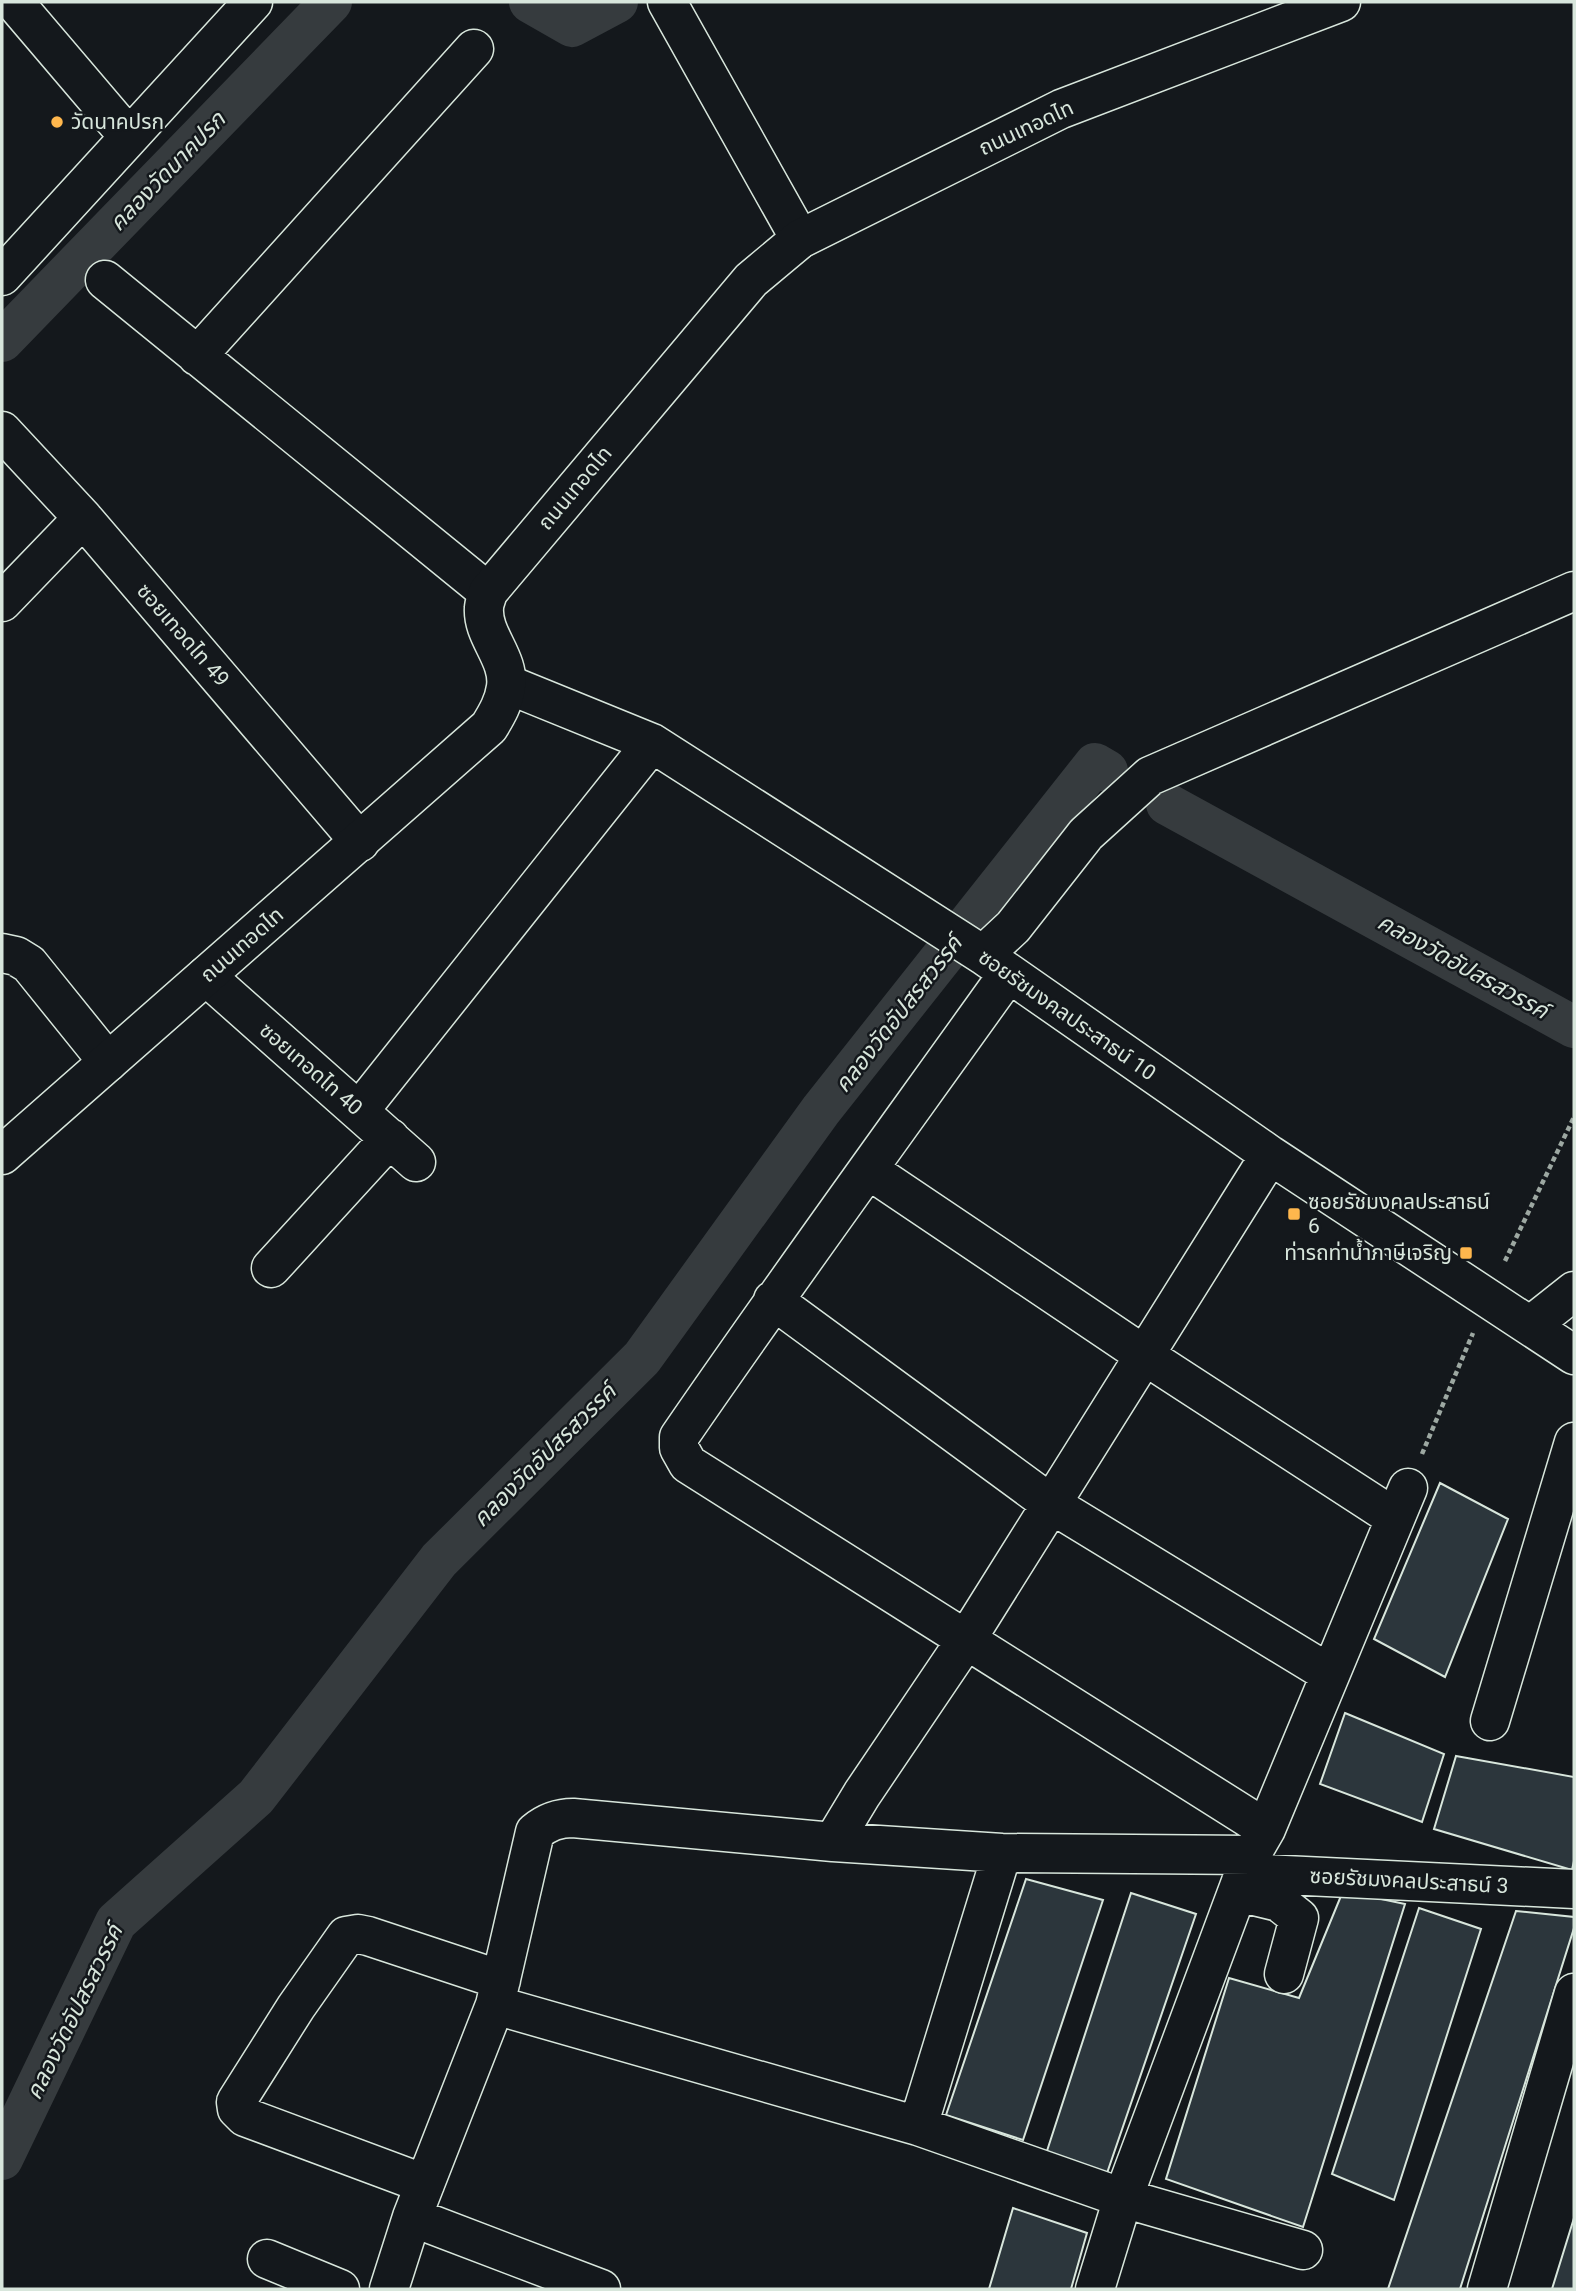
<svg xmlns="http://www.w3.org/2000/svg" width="1576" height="2291" viewBox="0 0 1576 2291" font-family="Roboto,'Noto Sans Thai',sans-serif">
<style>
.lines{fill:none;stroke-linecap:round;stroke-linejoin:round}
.canal{stroke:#363b3e;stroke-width:42}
.building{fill:#2c363c;stroke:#d8e6dc;stroke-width:2}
.minor-casing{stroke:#d8e6dc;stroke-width:41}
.major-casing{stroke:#d8e6dc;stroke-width:41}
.path{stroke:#9da8a2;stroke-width:4.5;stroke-dasharray:5 3.5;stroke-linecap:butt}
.minor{stroke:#14181c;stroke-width:38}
.major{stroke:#14181c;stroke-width:38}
.poi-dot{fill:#ffb74d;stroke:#14181c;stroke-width:2.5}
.labels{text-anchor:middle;stroke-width:5;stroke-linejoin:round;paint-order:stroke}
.poi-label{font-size:21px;fill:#d8e6dc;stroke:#14181c;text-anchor:start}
.street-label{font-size:21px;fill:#d8e6dc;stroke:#14181c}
.water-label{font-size:23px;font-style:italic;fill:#d8e6dc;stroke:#14181c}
</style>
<rect width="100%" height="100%" fill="#14181c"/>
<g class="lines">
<path class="canal" d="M 530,2 L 572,26 L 617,2
M 2,341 L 331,2
M 1167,804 L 1574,1027
M 2,2159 L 116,1922 L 256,1797 L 439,1560 L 642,1358 L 821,1110 L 1095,764 L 1107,771"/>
</g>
<path class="building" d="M 1440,1483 L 1508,1519 L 1445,1677 L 1374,1639 Z
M 1345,1713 L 1444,1754 L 1422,1822 L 1320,1784 Z
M 1456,1756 L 1574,1777 L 1574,1861 L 1572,1870 L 1434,1829 Z
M 1026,1879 L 1103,1900 L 1023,2140 L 946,2115 Z
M 1343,1891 L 1405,1904 L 1303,2227 L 1166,2179 L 1229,1978 L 1299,1998 Z
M 1131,1893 L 1196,1914 L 1106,2176 L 1045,2157 Z
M 1419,1908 L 1481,1929 L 1394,2200 L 1332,2174 Z
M 1516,1911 L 1574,1917 L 1574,1928 L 1460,2289 L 1388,2289 Z
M 1013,2208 L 1087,2233 L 1071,2289 L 989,2289 Z
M 1574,2218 L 1574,2289 L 1552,2289 Z"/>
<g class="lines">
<defs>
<path id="minor" d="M 14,2 L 129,137
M 667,2 L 800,239
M 2,276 L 253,2
M 105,280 L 488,592
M 197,356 L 474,49
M 2,431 L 83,518 L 360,842
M 2,602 L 83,518
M 507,684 L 652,743 L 983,955 L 1270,1155 L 1574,1355
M 2,953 L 16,956 L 29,964 L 108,1062
M 983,955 L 1013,927 L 1086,834 L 1150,776 L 1574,591
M 1008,974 C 898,1128 786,1281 679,1437 L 679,1448 L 688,1464 L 1266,1829
M 206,976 L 416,1162
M 359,1111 L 652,743
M 869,1170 L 1144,1355 L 1395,1518
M 271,1268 L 390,1138
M 773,1300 L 1051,1504 L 1330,1674
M 1530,1326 L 1574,1291
M 1490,1721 L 1574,1442
M 833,1842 L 862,1794 L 966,1640 L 1270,1155
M 1244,1873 L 1574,1889
M 1238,1892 L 1279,1902 L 1299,1918 L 1284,1974
M 495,2005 L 918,2126 L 1123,2198 L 1303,2250
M 918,2126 L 1002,1853
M 425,2184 L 245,2117 L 237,2109 L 236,2102 L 296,2007 L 346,1936 L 358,1934 L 368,1936 L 501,1980
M 412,2217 L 601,2289
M 267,2259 L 340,2289
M 389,2289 L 412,2217 L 495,2005 L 535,1832 C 547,1822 558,1818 573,1818 L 833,1842 L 1002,1853 L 1251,1855
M 1095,2289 L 1123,2198 L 1251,1855 L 1266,1829 L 1408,1488
M 1487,2289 L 1574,1993"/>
<path id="major" d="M 2,1155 L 489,727 C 497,714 504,702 506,687 C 510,658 482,636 484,608 C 484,603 487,597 488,592 L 751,280 L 800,239 L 1061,109 L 1341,2"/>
</defs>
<use href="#minor" class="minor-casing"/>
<use href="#major" class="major-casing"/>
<path class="path" d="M 1505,1261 L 1574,1117
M 1422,1454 L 1473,1333"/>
<use href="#minor" class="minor"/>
<use href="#major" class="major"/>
</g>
<g class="poi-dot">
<circle cx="57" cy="122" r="7"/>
<rect x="1287" y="1207" width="14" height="14" rx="3.5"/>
<rect x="1459" y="1246" width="14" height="14" rx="3.5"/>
</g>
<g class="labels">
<g class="poi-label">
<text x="71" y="129">วัดนาคปรก</text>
<text x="1308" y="1209">ซอยรัชมงคลประสาธน์<tspan x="1308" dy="24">6</tspan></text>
<text x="1452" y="1260" text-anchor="end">ท่ารถท่าน้ำภาษีเจริญ</text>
</g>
<g class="street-label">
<text transform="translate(1026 128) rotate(-25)" y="7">ถนนเทอดไท</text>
<text transform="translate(575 488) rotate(-50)" y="7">ถนนเทอดไท</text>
<text transform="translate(183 635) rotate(49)" y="7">ซอยเทอดไท 49</text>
<text transform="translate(242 945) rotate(-41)" y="7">ถนนเทอดไท</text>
<text transform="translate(1067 1015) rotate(35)" y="7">ซอยรัชมงคลประสาธน์ 10</text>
<text transform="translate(311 1069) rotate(41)" y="7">ซอยเทอดไท 40</text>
<text transform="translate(1409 1881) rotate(3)" y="7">ซอยรัชมงคลประสาธน์ 3</text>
</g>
<g class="water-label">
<text transform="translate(167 171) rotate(-46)" y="8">คลองวัดนาคปรก</text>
<text transform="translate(1463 966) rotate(29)" y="8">คลองวัดอัปสรสวรรค์</text>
<text transform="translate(898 1014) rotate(-52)" y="8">คลองวัดอัปสรสวรรค์</text>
<text transform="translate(544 1455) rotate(-45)" y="8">คลองวัดอัปสรสวรรค์</text>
<text transform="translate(74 2012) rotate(-64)" y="8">คลองวัดอัปสรสวรรค์</text>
</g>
</g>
<rect width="1576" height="2291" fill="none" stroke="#d8e6dc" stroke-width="7"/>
</svg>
